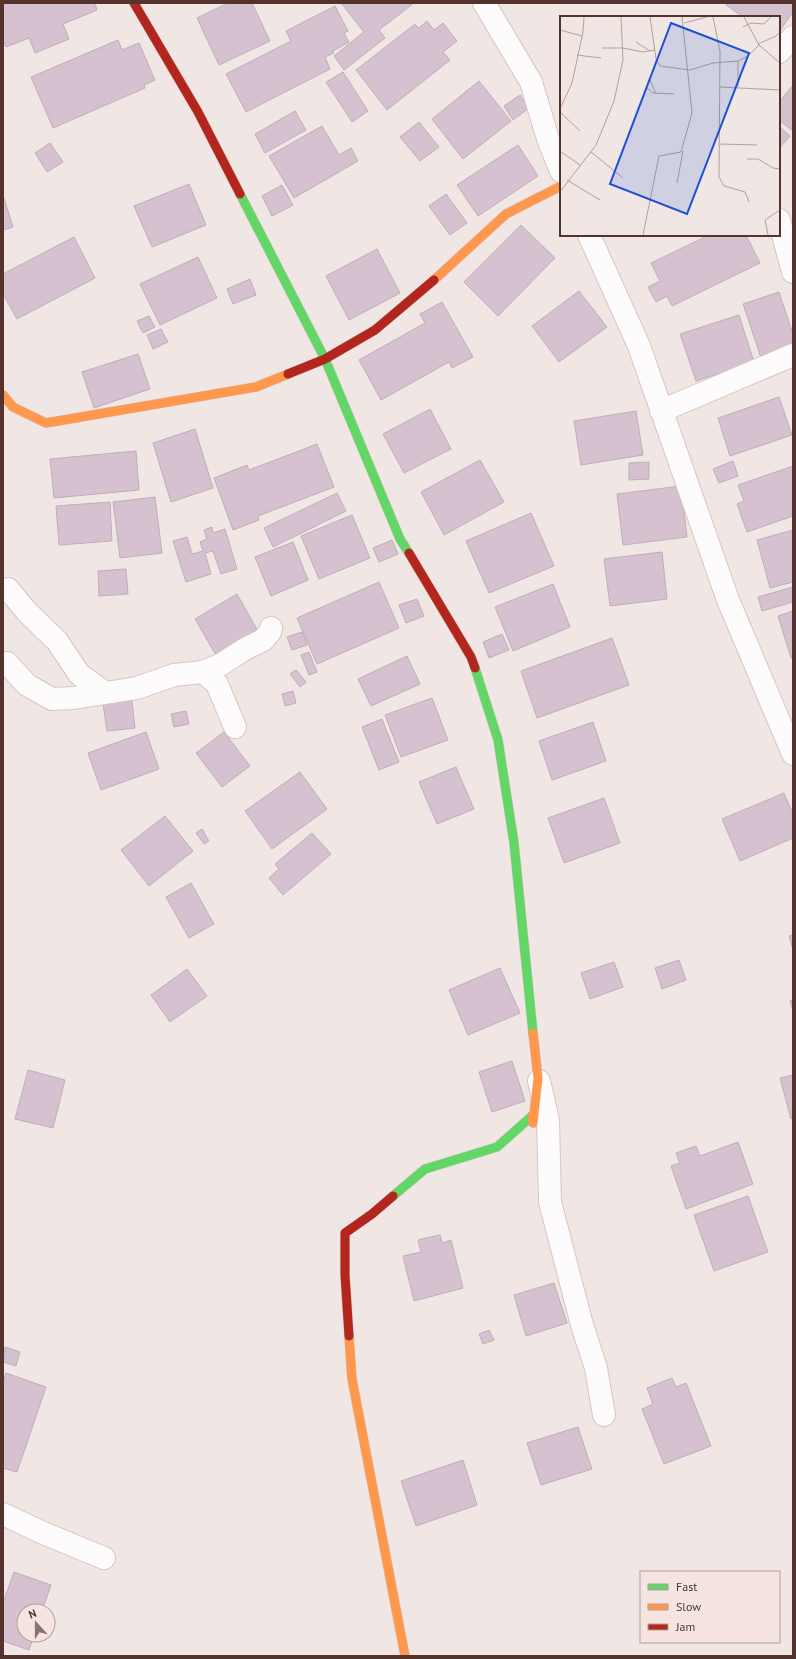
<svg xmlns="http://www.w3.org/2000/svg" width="796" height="1659" viewBox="0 0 796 1659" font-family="'PT Sans',sans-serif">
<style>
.building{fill:#d6c1d0;stroke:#bdaeb7}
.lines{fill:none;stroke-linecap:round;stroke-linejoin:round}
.street-casing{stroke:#d8c4c1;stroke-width:24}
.fast-casing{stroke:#d8c4c1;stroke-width:10}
.slow-casing{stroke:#d8c4c1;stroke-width:10}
.jam-casing{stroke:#d8c4c1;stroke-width:10}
.street{stroke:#fdfbfb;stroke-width:22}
.fast{stroke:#63d668;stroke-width:9}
.slow{stroke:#ff974d;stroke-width:9}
.jam{stroke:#b3261e;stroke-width:9}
.inset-road{fill:none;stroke:#b29f9b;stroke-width:1}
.view{fill:#1d4ed8;fill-opacity:0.15;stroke:#1d4ed8;stroke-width:2}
.inset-edge{fill:none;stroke:#54322d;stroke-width:2}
</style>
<rect width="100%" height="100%" fill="#f0e7e5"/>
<path class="building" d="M 3,3 L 95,3 L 97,10 L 63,24 L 69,39 L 35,53 L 29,38 L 6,47 L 3,40 Z
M 228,3 L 252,3 L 270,41 L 219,65 L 197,18 Z
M 341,3 L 414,3 L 379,30 L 385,38 L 344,70 L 334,56 L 364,32 Z
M 728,3 L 793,3 L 793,12 L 779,32 L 779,17 L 743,17 L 726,5 Z
M 335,6 L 348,31 L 344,33 L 349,42 L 333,51 L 334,53 L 325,57 L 330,69 L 246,112 L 226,74 L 291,41 L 286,31 Z
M 427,21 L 434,30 L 443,23 L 457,41 L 443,52 L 450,60 L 387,110 L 356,70 L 415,24 L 419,28 Z
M 118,40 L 122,50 L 139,43 L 155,80 L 144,85 L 145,88 L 53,128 L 31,77 Z
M 343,72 L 368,111 L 352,122 L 326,82 Z
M 479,81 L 511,121 L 463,159 L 432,119 Z
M 793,85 L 793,131 L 779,120 L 779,102 Z
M 520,95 L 529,108 L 513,120 L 504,106 Z
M 295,111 L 306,130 L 265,153 L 255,134 Z
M 419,122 L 439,147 L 420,161 L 400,137 Z
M 322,126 L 339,155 L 351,148 L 358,161 L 294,198 L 269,156 Z
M 779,126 L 790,136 L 779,149 Z
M 50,143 L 63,162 L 47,172 L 35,153 Z
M 518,145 L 538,176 L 478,216 L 457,185 Z
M 189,184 L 206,225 L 152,247 L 134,206 Z
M 282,185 L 293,205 L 272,216 L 262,196 Z
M 446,194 L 467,223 L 450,235 L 429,206 Z
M 3,195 L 13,227 L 3,230 Z
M 521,225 L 555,258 L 498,316 L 464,282 Z
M 709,235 L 746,235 L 760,263 L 672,306 L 667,296 L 656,302 L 648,287 L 660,281 L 651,263 Z
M 74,237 L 95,278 L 17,319 L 3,294 L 3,274 Z
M 377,249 L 400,293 L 349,320 L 326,276 Z
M 198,257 L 217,298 L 160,325 L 140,284 Z
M 250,279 L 256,295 L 233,304 L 227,289 Z
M 579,291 L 607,327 L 559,362 L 532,326 Z
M 779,292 L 793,334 L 793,347 L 761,358 L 743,304 Z
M 442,302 L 473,357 L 452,368 L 449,362 L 381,400 L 359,360 L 425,323 L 420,314 Z
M 739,315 L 754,362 L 696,381 L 680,334 Z
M 149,316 L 155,327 L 143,333 L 137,321 Z
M 161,329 L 168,342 L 153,349 L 147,335 Z
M 138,354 L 150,389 L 94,408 L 82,372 Z
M 779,397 L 792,435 L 730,456 L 718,418 Z
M 430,409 L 451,449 L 404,473 L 383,434 Z
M 636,411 L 643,455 L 581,465 L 574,421 Z
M 195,429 L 213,488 L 171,502 L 153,443 Z
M 317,444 L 334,487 L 258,516 L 259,520 L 233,530 L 214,478 L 247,465 L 249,470 Z
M 136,451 L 139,490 L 54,498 L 50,459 Z
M 480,460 L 504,502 L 444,535 L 421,492 Z
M 733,461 L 738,476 L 719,483 L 713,469 Z
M 649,462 L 649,479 L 629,480 L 629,463 Z
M 793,466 L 793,516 L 747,532 L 737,504 L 744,501 L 738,485 Z
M 681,486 L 687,537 L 623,545 L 617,494 Z
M 337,493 L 346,511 L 273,547 L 264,528 Z
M 155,497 L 162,553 L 120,558 L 113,502 Z
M 110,502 L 112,541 L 59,545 L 56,506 Z
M 531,513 L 554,566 L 489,593 L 466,541 Z
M 352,515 L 370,558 L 319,579 L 301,536 Z
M 212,527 L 213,533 L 225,529 L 237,569 L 221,574 L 213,551 L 205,553 L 211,574 L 186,582 L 173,541 L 187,537 L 192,554 L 203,551 L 200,542 L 207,539 L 204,530 Z
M 793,530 L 793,582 L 770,588 L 757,540 Z
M 392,540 L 398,554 L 379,562 L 373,548 Z
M 293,542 L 308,580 L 271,596 L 255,557 Z
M 662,552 L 667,599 L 610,606 L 604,559 Z
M 126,569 L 128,594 L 99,596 L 98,571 Z
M 379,582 L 399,628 L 317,664 L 297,618 Z
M 553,584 L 570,627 L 513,651 L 495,607 Z
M 793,587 L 793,602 L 762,611 L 758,597 Z
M 237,594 L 259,633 L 217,657 L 195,619 Z
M 417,599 L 424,616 L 406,623 L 399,605 Z
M 793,611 L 793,657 L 791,658 L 778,616 Z
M 302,632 L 307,645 L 292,650 L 287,637 Z
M 502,634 L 509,650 L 489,658 L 483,642 Z
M 612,638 L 629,685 L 537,718 L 521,671 Z
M 309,652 L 317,672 L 309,675 L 301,655 Z
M 407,656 L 420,684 L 371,706 L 358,679 Z
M 296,670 L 306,682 L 300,687 L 290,674 Z
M 293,691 L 296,703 L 285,706 L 282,694 Z
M 131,693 L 135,728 L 107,731 L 102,697 Z
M 432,698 L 448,740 L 401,757 L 385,715 Z
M 186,711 L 189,724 L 174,727 L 171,714 Z
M 382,719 L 399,762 L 379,770 L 362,727 Z
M 593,722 L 606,761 L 552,780 L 539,741 Z
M 146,732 L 159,769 L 101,790 L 88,753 Z
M 224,732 L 250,766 L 222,787 L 196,753 Z
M 456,767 L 474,809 L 437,824 L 419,782 Z
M 300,772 L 327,809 L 272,849 L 245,811 Z
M 784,793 L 793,814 L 793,838 L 740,861 L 722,819 Z
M 604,798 L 620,843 L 564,863 L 548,818 Z
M 165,816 L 193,851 L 149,886 L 121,850 Z
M 202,829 L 209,841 L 204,844 L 196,833 Z
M 312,833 L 331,854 L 283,895 L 269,878 L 279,869 L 275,864 Z
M 191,883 L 214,924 L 189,938 L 166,897 Z
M 793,935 L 793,950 L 789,936 Z
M 679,960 L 686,980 L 662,989 L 655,968 Z
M 614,962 L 623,987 L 590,999 L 581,973 Z
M 500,968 L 520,1013 L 468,1035 L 449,990 Z
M 187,969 L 207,996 L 170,1022 L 151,995 Z
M 793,1000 L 793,1011 L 790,1001 Z
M 512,1061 L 525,1101 L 492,1112 L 479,1072 Z
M 28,1070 L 65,1080 L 53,1128 L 15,1119 Z
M 793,1075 L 793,1118 L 791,1119 L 780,1078 Z
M 738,1142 L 753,1184 L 686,1209 L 671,1166 L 680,1163 L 676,1153 L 696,1146 L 700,1156 Z
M 748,1196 L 768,1252 L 714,1271 L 694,1215 Z
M 440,1235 L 442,1243 L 451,1240 L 463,1288 L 414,1301 L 403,1256 L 421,1252 L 418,1240 Z
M 554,1283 L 567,1323 L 526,1336 L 514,1295 Z
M 489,1330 L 494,1340 L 483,1344 L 479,1334 Z
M 5,1347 L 20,1352 L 16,1366 L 3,1362 Z
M 6,1373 L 46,1387 L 17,1472 L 3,1468 L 3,1381 Z
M 672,1378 L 676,1387 L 686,1383 L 711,1446 L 664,1464 L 642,1409 L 653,1404 L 647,1388 Z
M 578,1427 L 592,1469 L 541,1485 L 527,1443 Z
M 463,1460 L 477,1505 L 416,1526 L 401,1481 Z
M 14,1572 L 51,1585 L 42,1611 L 24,1611 L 24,1635 L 34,1635 L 29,1650 L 3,1641 L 3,1603 Z"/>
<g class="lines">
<defs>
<path id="street" d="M 484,3 L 531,82 L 548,139 L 561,171
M 779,52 L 793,37
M 779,220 L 793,272
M 589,235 L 639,346 L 728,600 L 793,754
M 661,411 L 793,355
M 8,589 L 27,612 L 57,641 L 79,674 L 104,692
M 7,663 L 27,685 L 52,699 L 74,698 L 137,688 L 174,675 L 203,672 L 220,665 L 245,649 L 263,640 L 270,632 L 271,628
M 203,672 L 217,684 L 235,727
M 539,1081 L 548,1120 L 550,1202 L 582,1325 L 596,1368 L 604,1415
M 3,1514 L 41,1532 L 104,1558"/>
<path id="fast" d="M 240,194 L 325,359 L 400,539 L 409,553
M 475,668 L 498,740 L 514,843 L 533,1033
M 393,1196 L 425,1169 L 497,1147 L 532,1116"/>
<path id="slow" d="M 434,280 L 506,214 L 561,186
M 3,395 L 13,407 L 46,423 L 256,387 L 288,374
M 532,1116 L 533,1123 L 538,1078 L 533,1033
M 349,1336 L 352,1379 L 405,1656"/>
<path id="jam" d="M 134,3 L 198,112 L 240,194
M 288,374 L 325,359 L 375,330 L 434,280
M 409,553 L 471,657 L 475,668
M 349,1336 L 345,1275 L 345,1233 L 372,1214 L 393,1196"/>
</defs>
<use href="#street" class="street-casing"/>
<use href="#fast" class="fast-casing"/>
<use href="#slow" class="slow-casing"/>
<use href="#jam" class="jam-casing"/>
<use href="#street" class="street"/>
<use href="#fast" class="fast"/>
<use href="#slow" class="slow"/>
<use href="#jam" class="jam"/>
</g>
<g transform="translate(560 16)">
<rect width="220" height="220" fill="#f0e7e5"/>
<path class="inset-road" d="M 90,1 L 96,43 L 100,50 L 130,54 L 153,47 L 178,45 L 188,40 L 199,29M 153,1 L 160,35 L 159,161 L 164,170 L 185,176 L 189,186M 184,1 L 199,29 L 220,47M 124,7 L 147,1M 183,11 L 191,7 L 204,8 L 211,1M 0,14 L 22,20M 76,26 L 90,35M 198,28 L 216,20 L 220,16M 42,32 L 63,32 L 83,36 L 95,34M 17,39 L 41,42M 178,45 L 178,71M 90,64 L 96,78M 160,71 L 220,74M 87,72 L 93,77 L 114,78M 0,93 L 12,67 L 23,16 L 24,1M 0,96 L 20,115M 160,128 L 197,129M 0,135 L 20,149M 31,136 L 63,162M 187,143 L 198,143 L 213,152 L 220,153M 7,164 L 40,184M 117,167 L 123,135M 0,176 L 36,129 L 54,85 L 63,44 L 61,1M 83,219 L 99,140 L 121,136 L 132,97 L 122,1M 208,219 L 205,204 L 220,194"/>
<path class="view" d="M 111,7 L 189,37 L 127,198 L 50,168 Z"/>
<rect width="220" height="220" class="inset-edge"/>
</g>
<rect width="796" height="1659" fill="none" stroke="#54322d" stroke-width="8"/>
<rect x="640" y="1571" width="140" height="72" fill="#f5e4e0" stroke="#b59d98"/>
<rect x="648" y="1584" width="20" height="6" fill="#63d668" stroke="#b59d98"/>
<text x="676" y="1591" font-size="12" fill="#54322d">Fast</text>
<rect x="648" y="1604" width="20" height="6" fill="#ff974d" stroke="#b59d98"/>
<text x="676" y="1611" font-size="12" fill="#54322d">Slow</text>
<rect x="648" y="1624" width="20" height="6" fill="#b3261e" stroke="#b59d98"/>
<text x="676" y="1631" font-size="12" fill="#54322d">Jam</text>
<g transform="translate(36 1623) rotate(339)"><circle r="19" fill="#f5e4e0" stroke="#b59d98"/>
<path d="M0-3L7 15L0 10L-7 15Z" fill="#8b716d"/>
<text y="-6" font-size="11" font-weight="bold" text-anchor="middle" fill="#54322d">N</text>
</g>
</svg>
